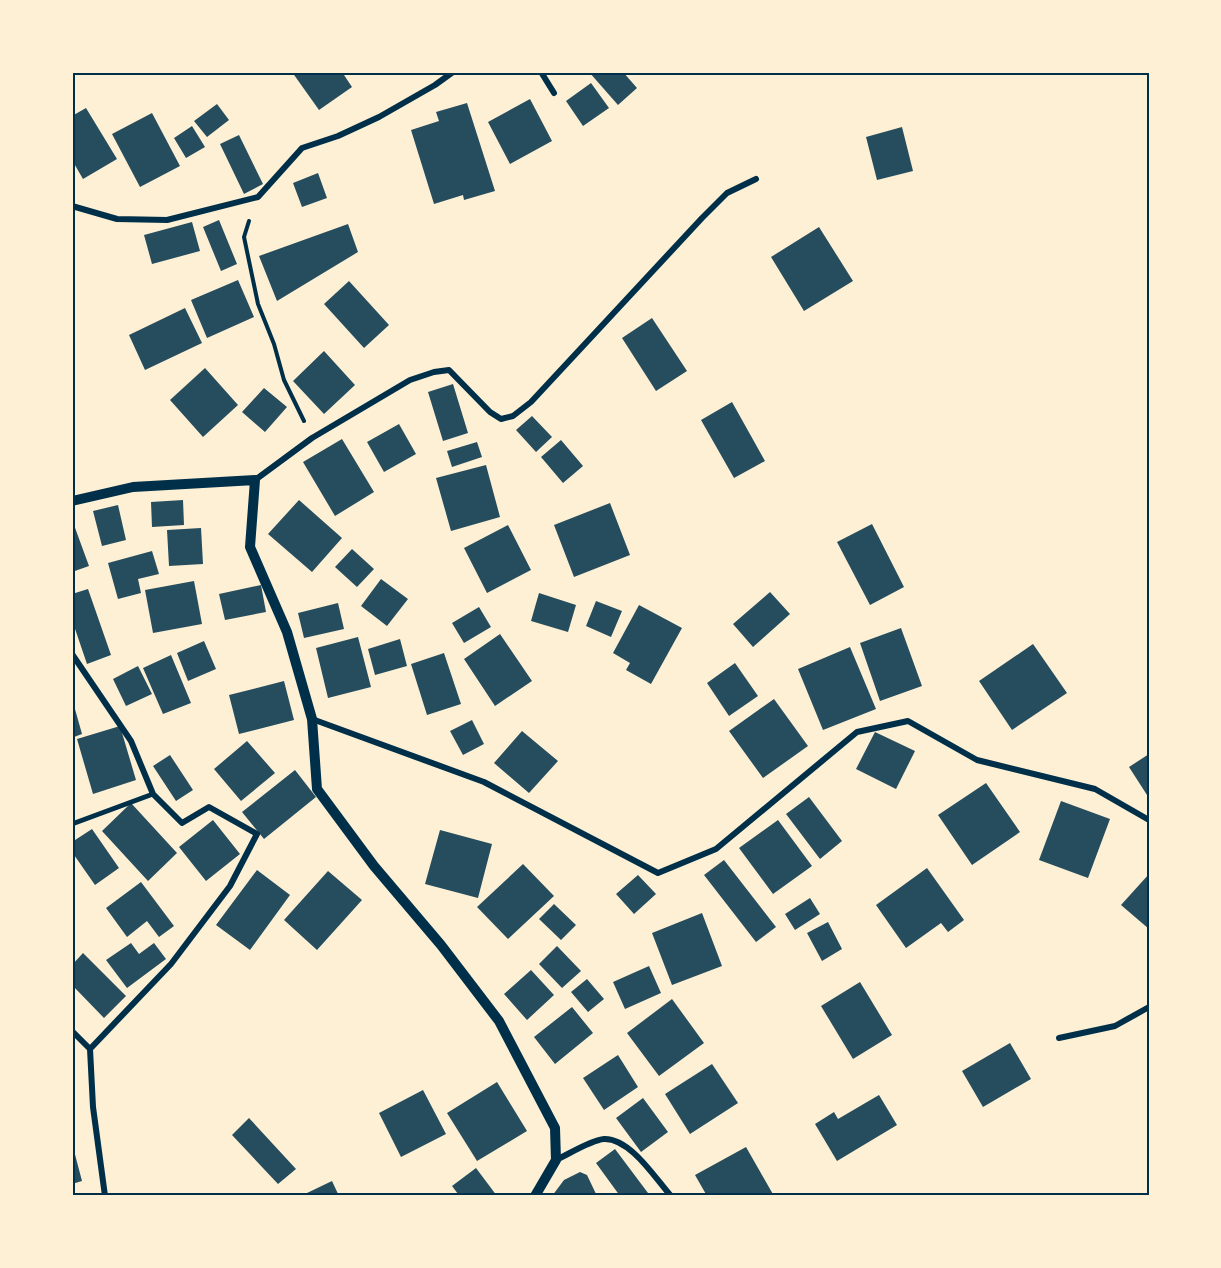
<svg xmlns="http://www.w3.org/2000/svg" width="1221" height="1268" viewBox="0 0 1221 1268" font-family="Ubuntu,sans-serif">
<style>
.building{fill:#264d5e}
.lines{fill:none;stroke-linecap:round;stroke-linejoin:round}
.path{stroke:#003049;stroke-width:4}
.pedestrian{stroke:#003049;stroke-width:5}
.minor{stroke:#003049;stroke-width:6}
.tertiary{stroke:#003049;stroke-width:10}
.neatline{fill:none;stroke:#003049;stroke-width:2}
</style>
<rect width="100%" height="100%" fill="#fdf0d5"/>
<path class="building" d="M 292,72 L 342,72 L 352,87 L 319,110 Z
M 589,72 L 623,72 L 637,88 L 618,105 Z
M 591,83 L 609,108 L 583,126 L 566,101 Z
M 530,99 L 552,141 L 510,164 L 488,122 Z
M 467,103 L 495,191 L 464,200 L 463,195 L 434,204 L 411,130 L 439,121 L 436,112 Z
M 217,104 L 229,120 L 207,137 L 194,121 Z
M 86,108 L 117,159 L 83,179 L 72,160 L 72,116 Z
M 152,113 L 180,166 L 140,187 L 112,134 Z
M 192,126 L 205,147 L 186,158 L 174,138 Z
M 902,127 L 913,171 L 877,180 L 866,137 Z
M 239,135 L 263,184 L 244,194 L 220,144 Z
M 318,173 L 327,198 L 302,207 L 293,183 Z
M 219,220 L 237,264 L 221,271 L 203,227 Z
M 192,222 L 200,251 L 152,264 L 144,235 Z
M 348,224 L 358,252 L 277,301 L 259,256 Z
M 819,227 L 853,281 L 804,311 L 771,257 Z
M 238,280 L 254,317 L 207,338 L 191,300 Z
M 349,281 L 389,325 L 364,348 L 324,304 Z
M 185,308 L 202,343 L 145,370 L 129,335 Z
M 652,318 L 687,371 L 656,391 L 622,338 Z
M 324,351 L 355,385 L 324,414 L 293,381 Z
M 205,368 L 238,405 L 203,437 L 170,400 Z
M 453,384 L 468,433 L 443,441 L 428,392 Z
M 264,388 L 287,407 L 265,432 L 242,412 Z
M 732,402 L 765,461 L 734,478 L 701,420 Z
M 532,416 L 552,437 L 536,452 L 516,430 Z
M 399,424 L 416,454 L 384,472 L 367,442 Z
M 342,439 L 374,492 L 335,516 L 303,462 Z
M 561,440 L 583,466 L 563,483 L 541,457 Z
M 477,442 L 482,457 L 452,467 L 447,451 Z
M 486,465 L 500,517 L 451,531 L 436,478 Z
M 183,500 L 184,525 L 152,527 L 151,502 Z
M 299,500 L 342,538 L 312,572 L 268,534 Z
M 610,503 L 630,555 L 574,577 L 554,525 Z
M 118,505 L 126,540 L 102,546 L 93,511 Z
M 872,524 L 904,587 L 870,605 L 837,542 Z
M 74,525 L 89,566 L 72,572 L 72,526 Z
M 508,525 L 531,570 L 487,593 L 464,548 Z
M 201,528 L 203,564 L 169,566 L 167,530 Z
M 352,549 L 374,569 L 357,587 L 335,567 Z
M 152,551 L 159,574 L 138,579 L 141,593 L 118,599 L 108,563 Z
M 381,579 L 408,599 L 387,626 L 361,606 Z
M 194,581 L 202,624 L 153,633 L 145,590 Z
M 261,585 L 266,612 L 225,620 L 219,594 Z
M 88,589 L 111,655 L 87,664 L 72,620 L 72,594 Z
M 770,592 L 790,614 L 753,647 L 733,624 Z
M 539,593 L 576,605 L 568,632 L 531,621 Z
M 596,601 L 622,611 L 611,637 L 586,626 Z
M 338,603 L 344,629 L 304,638 L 298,613 Z
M 639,605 L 682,628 L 651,684 L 626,670 L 630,663 L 613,653 Z
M 479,607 L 491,627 L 464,643 L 452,623 Z
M 901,628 L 922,686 L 880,701 L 860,643 Z
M 500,634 L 532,681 L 495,706 L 464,659 Z
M 358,637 L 371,687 L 328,698 L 316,648 Z
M 400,639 L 407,666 L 375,675 L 368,649 Z
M 204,641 L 216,669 L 188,681 L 177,653 Z
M 1033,644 L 1067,693 L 1012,730 L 979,681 Z
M 850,647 L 876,709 L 823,730 L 798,669 Z
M 444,653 L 461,704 L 427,715 L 411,664 Z
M 171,655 L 191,703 L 163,714 L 143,668 Z
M 735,663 L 758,696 L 729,716 L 707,683 Z
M 138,666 L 152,694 L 126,706 L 113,679 Z
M 284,681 L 294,720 L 239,734 L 229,695 Z
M 774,699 L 808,746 L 763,778 L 729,731 Z
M 73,702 L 82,734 L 74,737 L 75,742 L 72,743 Z
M 472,720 L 484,744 L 463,755 L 450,731 Z
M 120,726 L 136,780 L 93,794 L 77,739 Z
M 522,731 L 558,761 L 529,793 L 494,763 Z
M 875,732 L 915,751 L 896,789 L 856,769 Z
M 247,741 L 275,773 L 241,801 L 214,769 Z
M 1149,754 L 1149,793 L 1147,795 L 1129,767 Z
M 170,755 L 193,790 L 176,801 L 153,766 Z
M 295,770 L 316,797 L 264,839 L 242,812 Z
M 986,783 L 1020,832 L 972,865 L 938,815 Z
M 809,797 L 842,841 L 820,859 L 786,814 Z
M 1061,801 L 1110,819 L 1088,878 L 1039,860 Z
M 131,803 L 177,853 L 148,881 L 102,831 Z
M 213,820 L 240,854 L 206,881 L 179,847 Z
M 778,820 L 812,866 L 773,894 L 739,848 Z
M 92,829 L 119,868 L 95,885 L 72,852 L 72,842 Z
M 440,830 L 492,844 L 478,898 L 425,884 Z
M 724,860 L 776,927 L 756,942 L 704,875 Z
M 523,864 L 554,896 L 508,939 L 477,907 Z
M 927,868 L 964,920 L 948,932 L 941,923 L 906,948 L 876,905 Z
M 257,870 L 290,895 L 250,950 L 216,925 Z
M 328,871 L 362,900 L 317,950 L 284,920 Z
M 1149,874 L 1149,929 L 1121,905 Z
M 638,875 L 656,894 L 634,914 L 616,894 Z
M 141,882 L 174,926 L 159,937 L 147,921 L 127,937 L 106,908 Z
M 810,898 L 820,914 L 795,930 L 785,914 Z
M 554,904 L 576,925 L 561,940 L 539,919 Z
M 702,913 L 722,966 L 672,985 L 652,933 Z
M 828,922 L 842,949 L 822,961 L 807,933 Z
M 131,943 L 139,954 L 154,943 L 166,959 L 127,988 L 106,960 Z
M 557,946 L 581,971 L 562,988 L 539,964 Z
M 83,953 L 126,996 L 104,1018 L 72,985 L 72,965 Z
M 649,966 L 661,993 L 625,1009 L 613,982 Z
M 531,970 L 554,995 L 527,1020 L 504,994 Z
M 587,979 L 604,999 L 588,1012 L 571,992 Z
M 860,982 L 892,1035 L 853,1059 L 821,1006 Z
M 672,999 L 704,1043 L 659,1076 L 627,1033 Z
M 572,1007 L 593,1033 L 555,1064 L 534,1037 Z
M 1010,1043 L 1031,1079 L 983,1107 L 962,1071 Z
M 618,1055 L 638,1087 L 604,1110 L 583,1078 Z
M 712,1064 L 738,1103 L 690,1134 L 665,1094 Z
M 497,1082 L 527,1131 L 477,1161 L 447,1113 Z
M 423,1090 L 446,1134 L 401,1157 L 379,1113 Z
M 879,1095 L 897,1125 L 837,1161 L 815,1124 L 834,1112 L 838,1119 Z
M 643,1098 L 668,1132 L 641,1152 L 616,1118 Z
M 249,1118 L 296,1169 L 278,1184 L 232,1135 Z
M 72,1143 L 82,1181 L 72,1184 Z
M 746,1147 L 774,1196 L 707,1196 L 695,1175 Z
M 615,1149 L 648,1193 L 644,1196 L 620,1196 L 596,1163 Z
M 476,1168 L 497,1196 L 455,1196 L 458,1194 L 452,1186 Z
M 580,1172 L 587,1175 L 597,1196 L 552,1196 L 564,1180 Z
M 332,1181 L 339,1196 L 308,1196 L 307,1193 Z"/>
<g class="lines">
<path class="path" d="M 249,221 L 244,237 L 258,304 L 274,344 L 284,380 L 304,421"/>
<path class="pedestrian" d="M 72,824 L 153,794"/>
<path class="minor" d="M 541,72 L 554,93
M 72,206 L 117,219 L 167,220 L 258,197 L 302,148 L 338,136 L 379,117 L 435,85 L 453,72
M 255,480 L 312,438 L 410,380 L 434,372 L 449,370 L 490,412 L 501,419 L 513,416 L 531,402 L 702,218 L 727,193 L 756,179
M 72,654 L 131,741 L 153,794 L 182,823 L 209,807 L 257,834 L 230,886 L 171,964 L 90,1049
M 312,719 L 484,782 L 658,873 L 716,849 L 857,732 L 908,721 L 977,760 L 1095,789 L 1149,820
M 72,1031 L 90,1049 L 93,1107 L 105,1196
M 1059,1038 L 1115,1026 L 1149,1007
M 556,1160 C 569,1154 591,1140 604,1139 C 630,1138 655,1178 671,1196"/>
<path class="tertiary" d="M 72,501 L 133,487 L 255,480 L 250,547 L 287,632 L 312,719 L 317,789 L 374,866 L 441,945 L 499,1021 L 555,1128 L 556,1160 L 535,1196"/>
</g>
<rect width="1221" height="1268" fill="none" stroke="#fdf0d5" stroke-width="147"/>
<rect x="74" y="74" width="1074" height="1120" class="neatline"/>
</svg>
